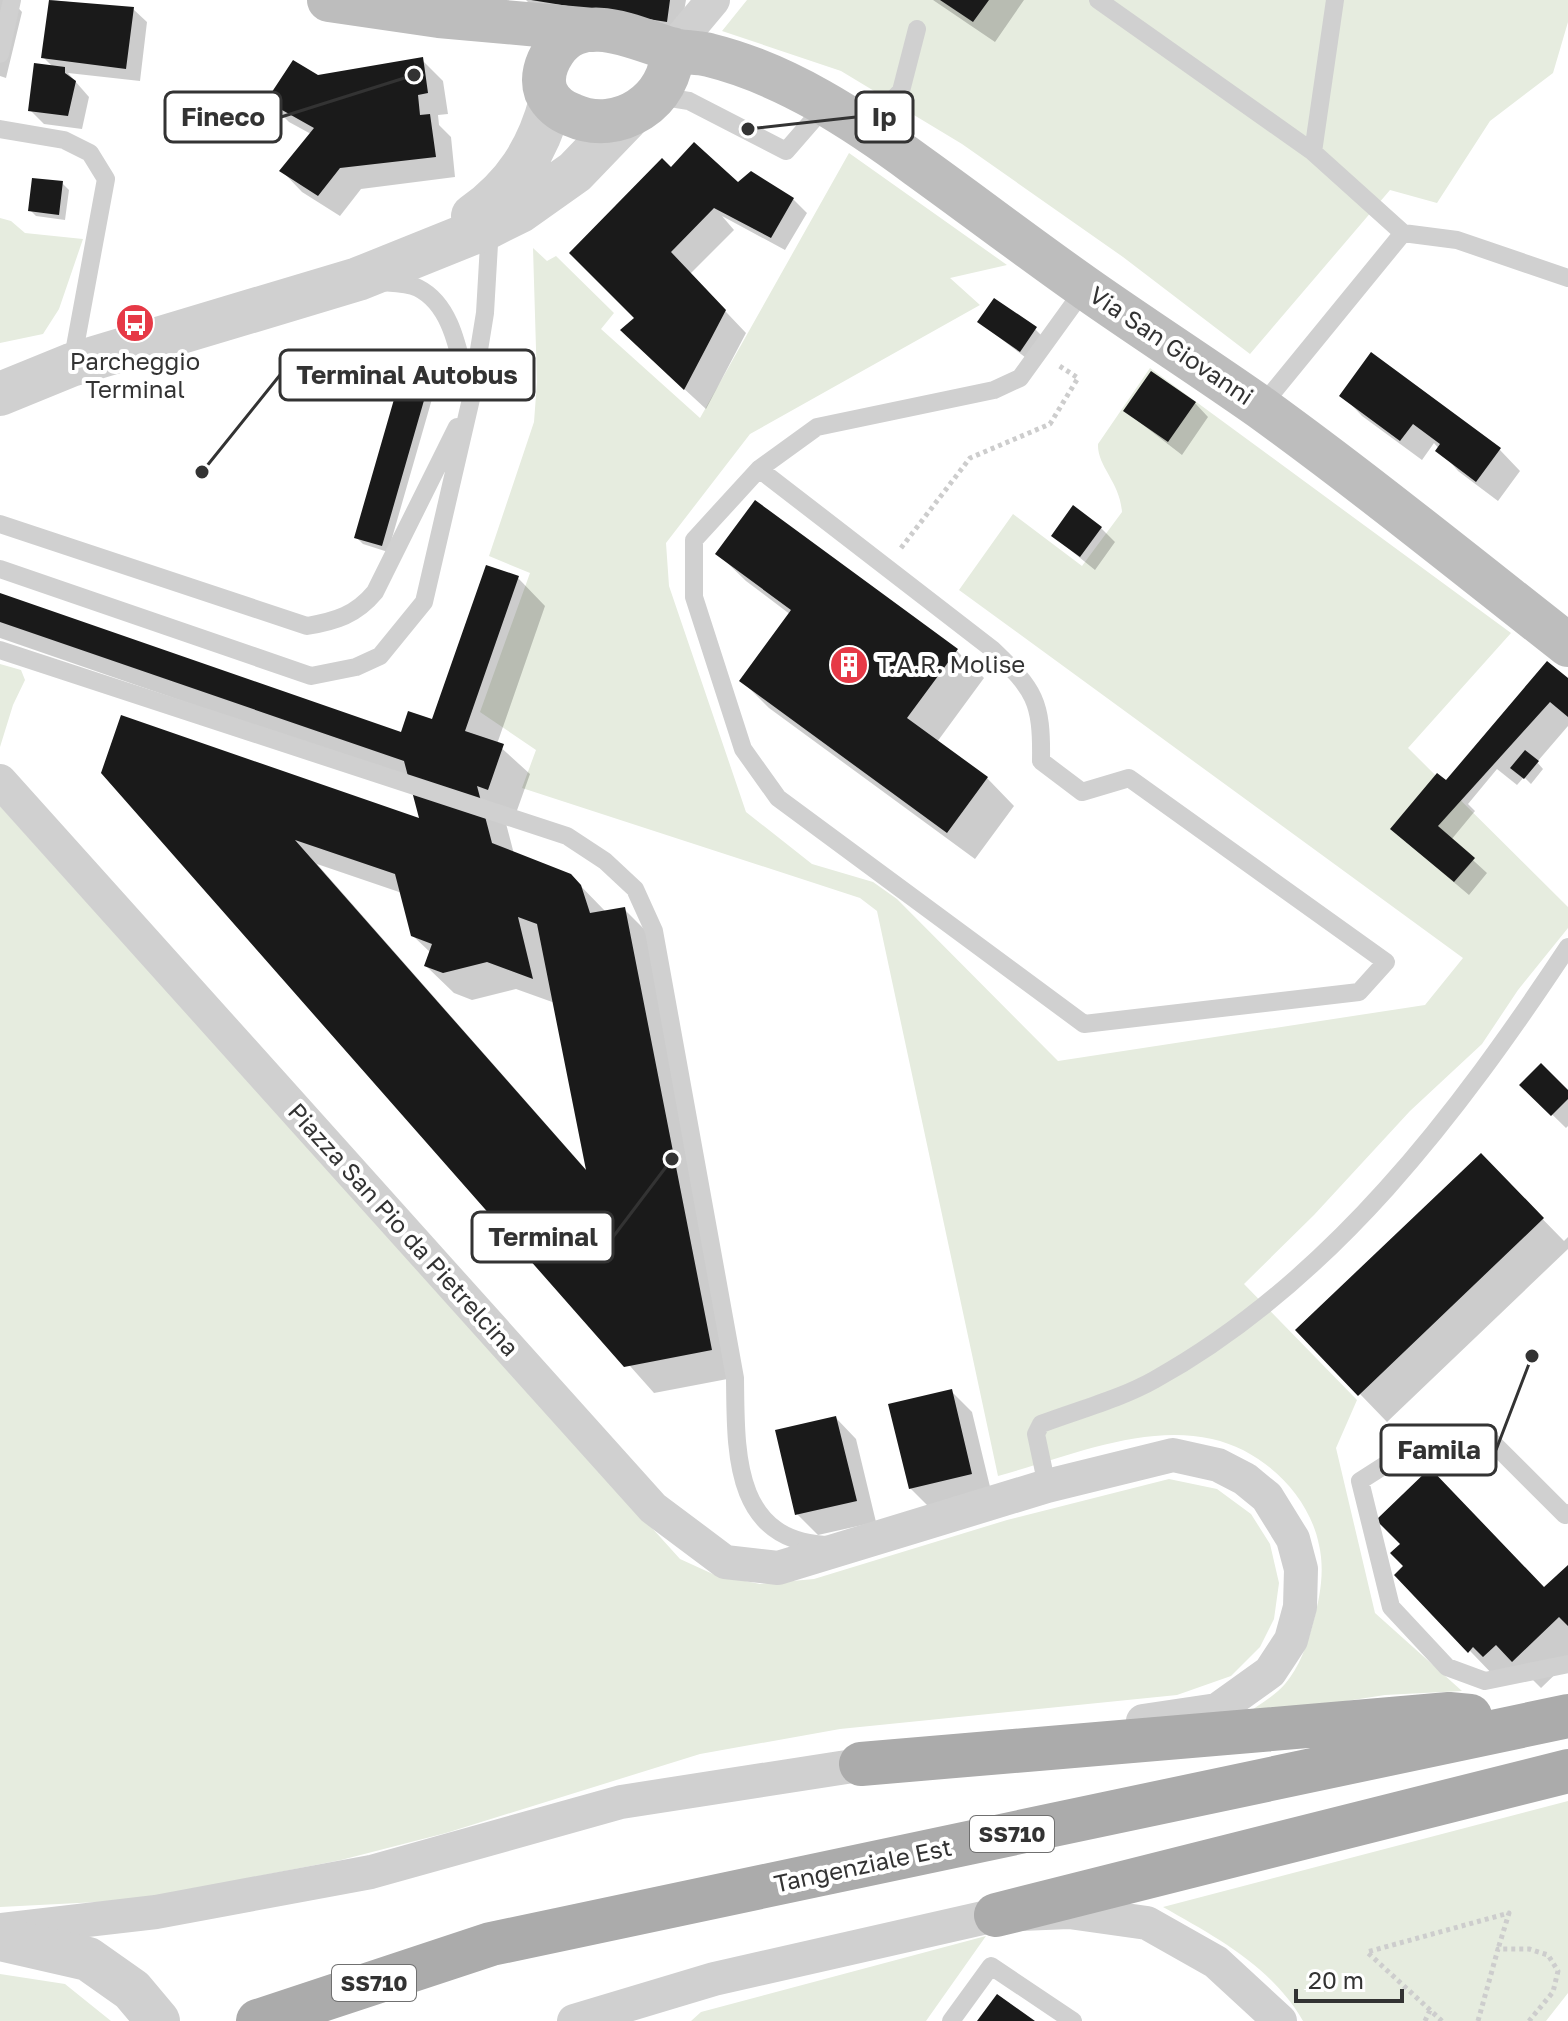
<svg xmlns="http://www.w3.org/2000/svg" width="1568" height="2021" viewBox="0 0 1568 2021" font-family="'Golos Text',sans-serif">
<style>
.green{fill:#e6ecdf}
.shadow{fill:#0003;fill-rule:evenodd}
.building{fill:#1a1a1a;fill-rule:evenodd}
.lines{fill:none;stroke-linecap:round;stroke-linejoin:round}
.path{stroke:#cdcdcd;stroke-width:5;stroke-dasharray:4 4;stroke-linecap:butt}
.service{stroke:#d0d0d0;stroke-width:18}
.minor{stroke:#d0d0d0;stroke-width:34}
.tertiary{stroke:#d0d0d0;stroke-width:44}
.secondary{stroke:#bdbdbd;stroke-width:44}
.primary{stroke:#ababab;stroke-width:44}
.labels{text-anchor:middle;stroke-width:8;stroke-linejoin:round;paint-order:stroke}
.shield{fill:#fff;stroke:#707070;stroke-width:2}
.shield-label{font-size:22px;font-weight:bold;fill:#333}
.street-label{font-size:24px;fill:#333;stroke:#fff}
.poi-label{font-size:24px;fill:#333;stroke:#fff}
.leader{fill:none;stroke:#333;stroke-width:3}
.callout-dot{fill:#333;stroke:#fff;stroke-width:3}
.callout{fill:#fff;stroke:#333;stroke-width:3}
.callout-label{font-size:26px;text-anchor:middle;font-weight:bold;fill:#333}
</style>
<rect width="100%" height="100%" fill="#fff"/>
<path class="green" d="M 747,0 L 1568,0 L 1568,22 L 1553,73 L 1490,121 L 1437,203 L 1390,190 L 1250,354 L 1123,257 L 962,144 L 841,71 L 722,31 Z
M 849,153 L 1007,265 L 950,278 L 980,305 L 750,434 L 666,543 L 669,586 L 746,812 L 812,864 L 873,882 L 897,899 L 1058,1061 L 1425,1005 L 1463,958 L 959,590 L 1013,514 L 1082,566 L 1122,512 C 1120,482 1097,466 1098,444 L 1150,368 L 1511,633 L 1408,748 L 1568,907 L 1568,928 L 1518,990 L 1482,1044 L 1410,1111 L 1314,1215 L 1244,1284 L 1357,1400 L 1336,1448 L 1375,1613 L 1462,1691 L 1385,1695 L 1242,1717 C 1255,1707 1274,1697 1285,1684 C 1299,1668 1308,1643 1313,1623 C 1320,1598 1325,1571 1319,1545 C 1309,1494 1262,1450 1212,1439 C 1143,1423 1064,1458 998,1476 L 877,911 L 860,898 L 522,788 L 536,750 L 480,712 L 530,573 L 489,556 L 534,422 L 537,382 L 533,248 L 547,261 L 556,256 L 614,313 L 601,329 L 700,418 Z
M 0,218 L 11,221 L 25,233 L 83,239 L 59,309 L 43,334 L 0,343 Z
M 0,664 L 21,670 L 25,680 L 13,705 L 0,747 Z
M 0,806 L 680,1559 L 715,1575 L 760,1584 L 814,1579 L 1007,1520 L 1169,1479 L 1217,1489 L 1251,1514 L 1270,1544 L 1279,1583 L 1274,1619 L 1260,1647 L 1231,1676 L 1177,1695 L 840,1729 L 700,1754 L 446,1833 L 341,1860 L 137,1900 L 0,1907 Z
M 1568,1801 L 1568,1993 L 1546,2021 L 1303,2021 C 1271,1966 1216,1937 1163,1907 Z
M 986,1936 L 926,2021 L 691,2021 L 701,2012 Z
M 0,1974 L 65,1984 L 111,2021 L 0,2021 Z"/>
<path class="shadow" d="M 0,0 L 11,0 L 22,12 L 6,78 L 0,76 Z
M 51,0 L 133,9 L 147,22 L 140,81 L 68,73 L 89,97 L 82,129 L 44,124 L 30,110 L 53,67 L 43,57 Z
M 526,0 L 686,0 L 680,35 L 540,14 Z
M 933,0 L 1024,0 L 995,42 Z
M 422,60 L 443,81 L 448,114 L 438,115 L 439,125 L 451,137 L 455,177 L 361,189 L 340,216 L 302,192 L 282,171 L 311,134 L 289,122 L 268,101 Z
M 671,169 L 793,199 L 807,213 L 785,250 L 722,216 L 734,230 L 690,274 L 746,333 L 706,409 L 643,351 L 637,318 Z
M 62,183 L 69,190 L 65,220 L 36,216 L 30,210 Z
M 979,322 L 1035,329 L 1049,343 L 1034,364 Z
M 426,392 L 432,399 L 388,552 L 363,544 L 357,538 Z
M 1342,395 L 1500,450 L 1520,471 L 1498,501 L 1458,471 L 1434,443 L 1422,460 L 1362,416 Z
M 1195,403 L 1208,417 L 1182,455 L 1125,411 Z
M 755,503 L 957,651 L 984,678 L 937,742 L 987,778 L 1014,806 L 975,859 L 769,708 L 742,681 L 791,615 L 746,581 L 718,554 Z
M 1101,528 L 1115,542 L 1095,570 L 1053,536 Z
M 518,578 L 545,606 L 497,744 L 530,774 L 515,816 L 503,812 L 514,854 L 570,875 L 606,912 L 624,909 L 652,937 L 738,1377 L 654,1393 L 103,773 L 422,821 L 411,780 L 0,638 L 0,595 L 402,734 L 433,722 ZM 317,864 L 402,893 L 412,935 L 431,953 L 426,966 L 454,993 L 472,1000 L 516,989 L 555,1003 L 588,1172 Z
M 1568,681 L 1568,726 L 1537,762 L 1543,769 L 1531,784 L 1524,777 L 1517,785 L 1497,769 L 1468,804 L 1475,811 L 1451,840 L 1487,873 L 1469,895 L 1406,842 Z
M 1522,1085 L 1568,1092 L 1568,1126 L 1566,1128 Z
M 1481,1156 L 1564,1241 L 1568,1237 L 1568,1249 L 1387,1422 L 1360,1394 Z
M 951,1391 L 972,1412 L 992,1495 L 931,1509 L 910,1488 Z
M 836,1418 L 856,1439 L 876,1522 L 818,1535 L 797,1514 Z
M 1568,1567 L 1568,1662 L 1541,1688 L 1524,1671 L 1497,1679 L 1397,1575 L 1545,1590 Z"/>
<path class="building" d="M 49,0 L 134,7 L 126,69 L 41,58 Z
M 531,0 L 670,0 L 667,22 Z
M 940,0 L 989,0 L 973,22 Z
M 423,57 L 428,93 L 418,95 L 420,115 L 430,114 L 436,157 L 340,168 L 318,196 L 279,171 L 314,128 L 266,101 L 293,60 L 318,75 Z
M 34,63 L 65,67 L 65,73 L 76,81 L 68,116 L 28,111 Z
M 694,142 L 738,182 L 751,171 L 794,198 L 771,238 L 714,208 L 671,252 L 726,310 L 684,390 L 620,330 L 634,318 L 569,253 L 662,158 L 671,167 Z
M 32,178 L 63,181 L 59,215 L 28,211 Z
M 994,298 L 1037,327 L 1020,352 L 977,322 Z
M 1371,352 L 1501,448 L 1476,482 L 1435,451 L 1440,444 L 1413,424 L 1400,441 L 1339,396 Z
M 1151,371 L 1196,402 L 1168,442 L 1123,411 Z
M 399,382 L 427,390 L 382,546 L 354,538 Z
M 755,500 L 958,649 L 907,718 L 988,777 L 947,833 L 739,681 L 791,610 L 715,554 Z
M 1073,505 L 1102,527 L 1080,557 L 1051,536 Z
M 486,565 L 519,576 L 465,731 L 504,744 L 488,790 L 477,786 L 492,843 L 571,874 L 581,885 L 590,913 L 625,907 L 712,1350 L 624,1367 L 101,773 L 121,715 L 419,818 L 404,761 L 0,622 L 0,593 L 401,732 L 408,711 L 432,719 ZM 295,840 L 395,874 L 411,936 L 432,944 L 424,966 L 443,973 L 487,962 L 533,979 L 518,917 L 537,924 L 586,1170 Z
M 1547,661 L 1568,678 L 1568,717 L 1550,702 L 1438,826 L 1475,858 L 1454,882 L 1390,829 L 1437,773 L 1446,780 Z
M 1525,750 L 1539,761 L 1524,779 L 1510,768 Z
M 1541,1063 L 1568,1090 L 1568,1099 L 1551,1116 L 1519,1085 Z
M 1481,1153 L 1544,1218 L 1358,1396 L 1295,1330 Z
M 952,1389 L 972,1474 L 909,1489 L 888,1404 Z
M 836,1416 L 857,1501 L 795,1515 L 775,1430 Z
M 1430,1468 L 1544,1587 L 1568,1565 L 1568,1626 L 1559,1617 L 1512,1662 L 1496,1645 L 1483,1657 L 1473,1647 L 1468,1653 L 1394,1575 L 1403,1566 L 1390,1553 L 1400,1544 L 1376,1520 Z
M 997,1994 L 1035,2021 L 977,2021 Z"/>
<g class="lines">
<path class="path" d="M 901,548 L 970,458 L 1050,424 L 1078,378 L 1058,365
M 1425,2021 L 1430,2010
M 1442,2021 L 1367,1952 L 1509,1913 L 1498,1949
M 1478,2021 L 1498,1949 L 1529,1949 L 1548,1955 L 1558,1971 L 1553,1992 L 1529,2021"/>
<path class="service" d="M 1098,0 L 1313,152 L 1403,233
M 0,54 L 12,0
M 658,96 L 689,101 L 786,151 L 826,105
M 866,128 L 901,91 L 917,29
M 0,129 L 64,140 L 90,153 L 106,179 L 72,363
M 1313,152 L 1335,0
M 380,282 C 392,283 408,283 418,288 C 454,306 459,357 469,393
M 1260,408 L 1403,233 L 1457,240 L 1568,278
M 759,469 L 992,649 C 1035,690 1042,701 1041,761 L 1082,792 L 1129,778 L 1386,962 L 1359,992 L 1084,1024 L 778,798 L 743,749 L 694,597 L 694,540 L 759,469 L 817,427 L 994,390 L 1020,378 L 1085,288
M 0,524 L 307,626 C 336,621 356,615 375,592 L 457,427
M 0,569 L 311,676 L 356,667 L 380,656 L 424,602 L 471,399 L 485,313 L 490,227
M 0,650 L 567,836 L 605,861 L 635,889 L 654,931 L 735,1378 C 736,1451 732,1543 830,1545
M 1047,1486 L 1036,1434 L 1041,1424 C 1078,1410 1120,1399 1154,1380 C 1332,1281 1458,1113 1568,947
M 1568,1513 L 1565,1515 L 1487,1437 L 1421,1442 L 1360,1481 L 1391,1607 L 1447,1667 L 1485,1681 L 1568,1664
M 951,2021 L 991,1966 L 1073,2021"/>
<path class="minor" d="M 672,49 L 713,0
M 0,781 L 653,1508 L 725,1562 L 778,1568 L 1047,1486 L 1173,1455 L 1218,1465 L 1245,1479 L 1267,1497 L 1293,1539 L 1301,1569 L 1300,1607 L 1291,1640 L 1270,1672 L 1217,1710 L 1143,1721
M 0,1930 L 156,1912 L 371,1872 L 621,1802 L 885,1761
M 574,2021 L 714,1979 L 996,1915 L 1069,1912 L 1147,1923 L 1216,1962 L 1280,2021"/>
<path class="tertiary" d="M 473,216 C 515,186 538,150 551,101
M 0,394 L 71,365 L 358,279 L 490,226 L 520,211 L 575,172 L 626,119
M 0,1939 L 88,1959 L 132,1990 L 158,2021"/>
<path class="secondary" d="M 329,0 L 439,16 L 593,30
M 672,49 C 673,101 618,136 572,115 C 561,111 551,103 546,92 C 541,78 546,63 554,51 C 583,9 638,40 674,50 C 685,53 698,52 709,55 C 786,74 856,120 918,166 C 975,207 1030,249 1087,289 C 1144,329 1203,367 1260,407 C 1365,483 1466,565 1568,645"/>
<path class="primary" d="M 861,1764 L 1449,1714 L 1470,1716
M 996,1915 L 1568,1771
M 258,2021 L 491,1944 L 1568,1716"/>
</g>
<defs>
<symbol id="bus-disc" viewBox="-11 -11 22 22"><circle r="9.5" fill="#e63946" stroke="#fff"/><path d="M-5-6H5V4H4V6H2V4H-2V6H-4V4H-5ZM-3.5-4V0h7V-4ZM-3.5 1.2v1.5H-2V1.2ZM2 1.2v1.5H3.5V1.2Z" fill="#fff"/></symbol>
<symbol id="building-disc" viewBox="-11 -11 22 22"><circle r="9.5" fill="#e63946" stroke="#fff"/><path d="M-4-6H4V6H1V3H-1V6H-4ZM-2.5-4.3h1.7v1.8h-1.7ZM.8-4.3h1.7v1.8H.8ZM-2.5-1h1.7V.8h-1.7ZM.8-1h1.7V.8H.8Z" fill="#fff"/></symbol>
</defs>
<g fill-rule="evenodd">
<use href="#bus-disc" x="113" y="301" width="44" height="44"/>
<use href="#building-disc" x="827" y="643" width="44" height="44"/>
</g>
<g class="labels">
<g class="shield">
<rect x="970" y="1816" width="84" height="36" rx="6"/>
<rect x="332" y="1965" width="84" height="36" rx="6"/>
</g>
<g class="shield-label">
<text x="1012" y="1842">SS710</text>
<text x="374" y="1991">SS710</text>
</g>
<g class="street-label">
<text transform="translate(1171 346) rotate(34)" y="8">Via San Giovanni</text>
<text transform="translate(403 1230) rotate(48)" y="8">Piazza San Pio da Pietrelcina</text>
<text transform="translate(863 1866) rotate(-12)" y="8">Tangenziale Est</text>
</g>
<g class="poi-label">
<text x="135" y="370">Parcheggio<tspan x="135" dy="28">Terminal</tspan></text>
<text x="877" y="673" text-anchor="start">T.A.R. Molise</text>
</g>
</g>
<path class="leader" d="M748 129L856 117M414 75L281 117M202 472L280 375M672 1159L613 1237M1532 1356L1496 1450"/>
<g class="callout-dot">
<circle cx="748" cy="129" r="8"/>
<circle cx="414" cy="75" r="8"/>
<circle cx="202" cy="472" r="8"/>
<circle cx="672" cy="1159" r="8"/>
<circle cx="1532" cy="1356" r="8"/>
</g>
<g class="callout">
<rect x="856" y="92" width="57" height="50" rx="8"/>
<rect x="165" y="92" width="116" height="50" rx="8"/>
<rect x="280" y="350" width="254" height="50" rx="8"/>
<rect x="472" y="1212" width="141" height="50" rx="8"/>
<rect x="1381" y="1425" width="115" height="50" rx="8"/>
</g>
<g class="callout-label">
<text x="884" y="126">Ip</text>
<text x="223" y="126">Fineco</text>
<text x="407" y="384">Terminal Autobus</text>
<text x="543" y="1246">Terminal</text>
<text x="1439" y="1459">Famila</text>
</g>
<path d="M1296 1989v12h106v-12" fill="none" stroke="#333333" stroke-width="4"/>
<text x="1308" y="1989" font-size="24" fill="#333333" stroke="#ffffff" stroke-width="6" paint-order="stroke">20 m</text>
</svg>
